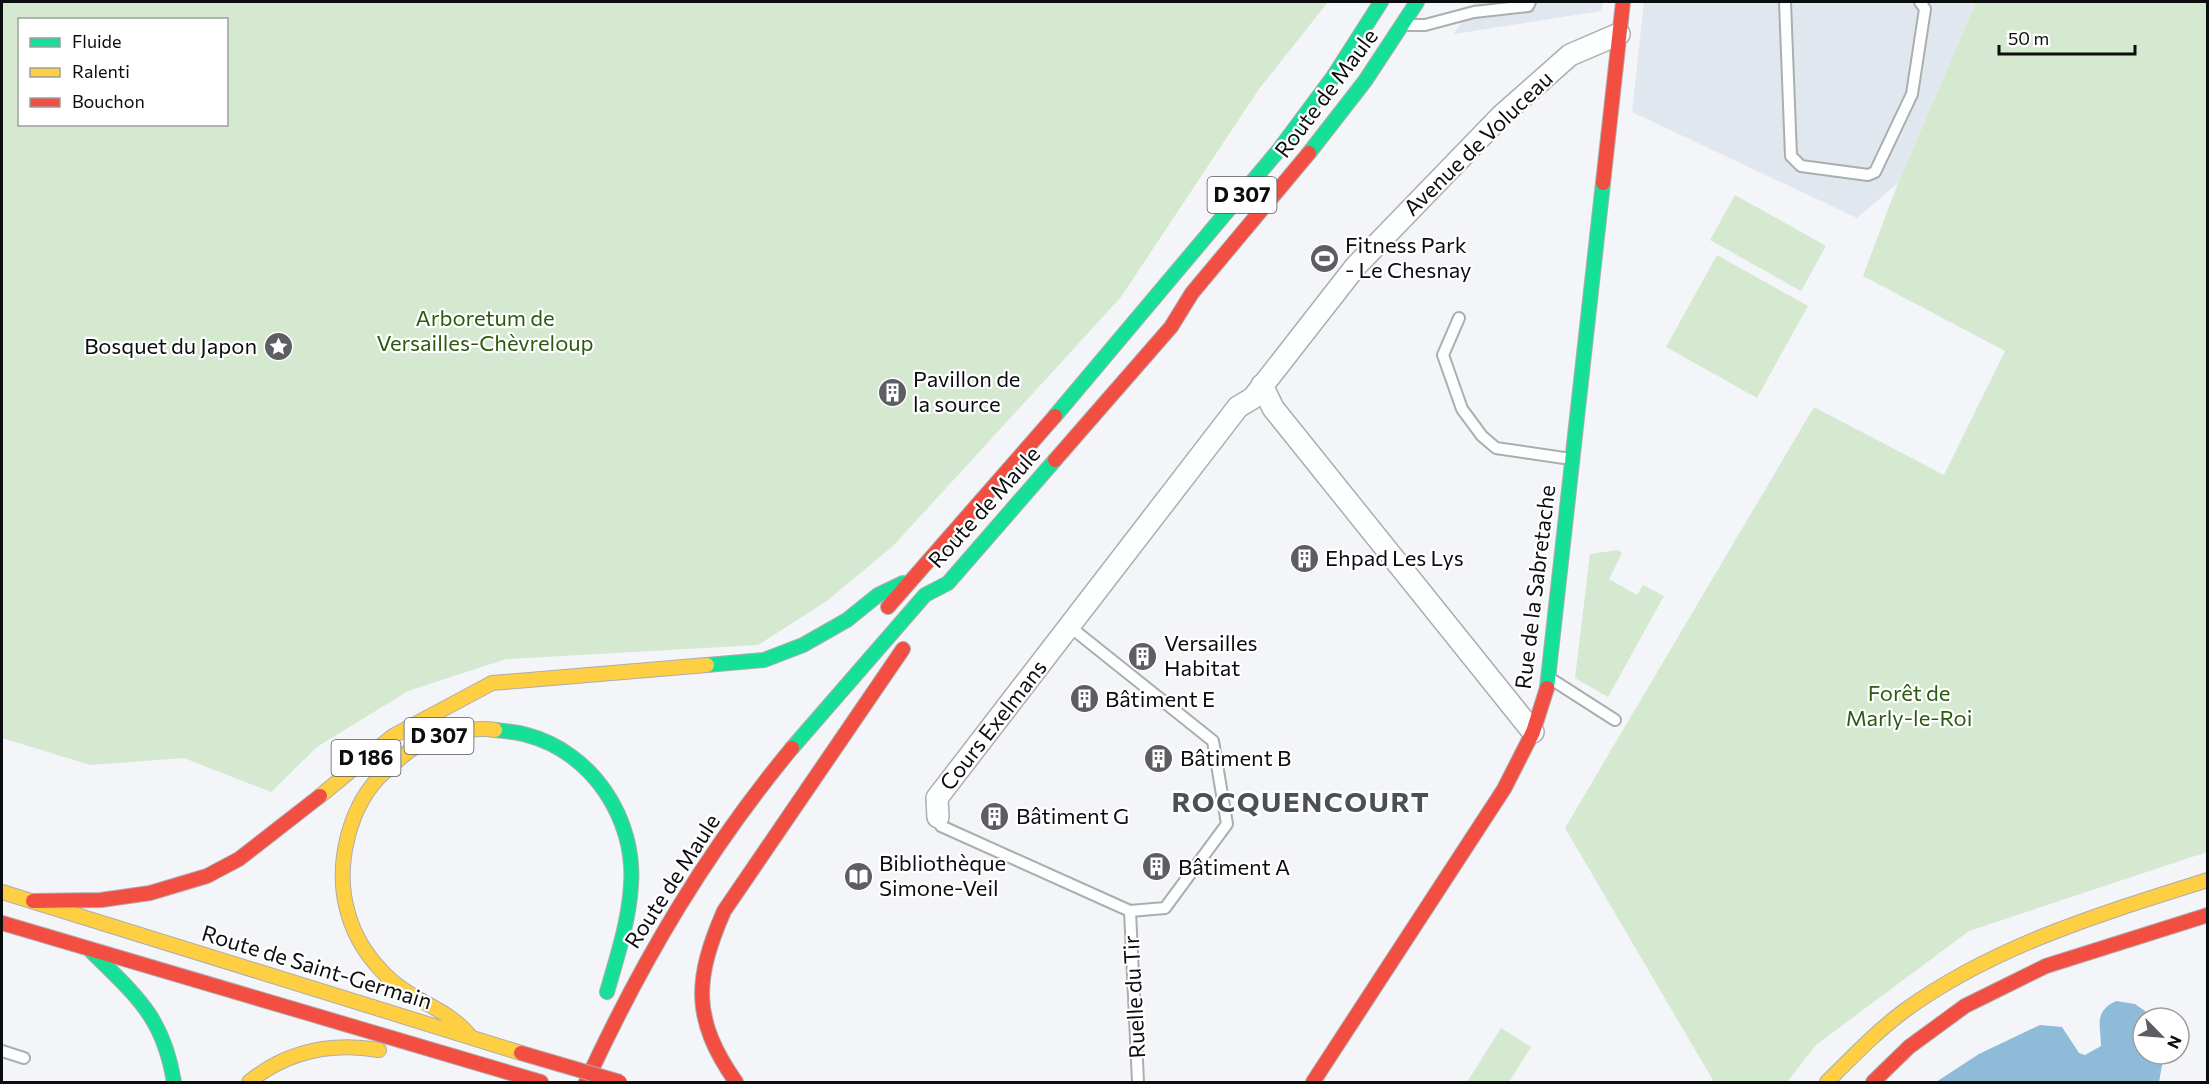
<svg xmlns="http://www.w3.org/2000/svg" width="2209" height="1084" viewBox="0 0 2209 1084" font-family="Commissioner,sans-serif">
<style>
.built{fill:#e1e7ef}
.green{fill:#d5e9d1;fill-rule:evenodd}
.water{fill:#8ebbd7}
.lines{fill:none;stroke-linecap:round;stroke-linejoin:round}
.lane-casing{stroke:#acadaf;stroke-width:14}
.street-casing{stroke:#acadaf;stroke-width:24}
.fast-casing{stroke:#acadaf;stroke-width:16}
.slow-casing{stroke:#acadaf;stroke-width:16}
.jam-casing{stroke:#acadaf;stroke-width:16}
.lane{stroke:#fdfefe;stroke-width:10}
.street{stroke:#fdfefe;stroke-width:21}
.fast{stroke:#16e098;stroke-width:14}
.slow{stroke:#ffcf43;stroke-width:14}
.jam{stroke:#f24e42;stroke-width:14}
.jam-bridge-casing{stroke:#acadaf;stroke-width:16;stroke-linecap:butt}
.jam-bridge{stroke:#f24e42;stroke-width:14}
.labels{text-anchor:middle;stroke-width:4.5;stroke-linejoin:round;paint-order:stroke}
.shield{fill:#fff;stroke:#555657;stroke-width:1.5}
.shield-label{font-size:21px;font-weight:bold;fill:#0c0d0f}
.street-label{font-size:22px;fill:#0c0d0f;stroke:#fff}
.poi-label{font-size:22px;fill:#0c0d0f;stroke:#fff;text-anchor:start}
.park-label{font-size:22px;fill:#295a0e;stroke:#fff}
.district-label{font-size:28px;font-weight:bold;letter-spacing:1.5px;fill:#4c5055;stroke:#fff}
</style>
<rect width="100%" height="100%" fill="#f3f5f8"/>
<path class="built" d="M 1474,2 L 1603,2 L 1601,11 L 1454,34 Z
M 1644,2 L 1976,2 L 1898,183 L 1857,218 L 1632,112 Z"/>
<path class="green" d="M 2,2 L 1328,2 L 1259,89 L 1121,297 L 893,546 L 828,600 L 758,645 L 506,659 L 408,691 L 317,747 L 271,792 L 184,758 L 90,765 L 2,738 ZM 20,20 L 226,20 L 226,124 L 20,124 Z
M 1976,2 L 2207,2 L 2207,852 L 1969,931 L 1816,1045 L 1787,1082 L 1714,1082 L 1565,828 L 1814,407 L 1944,475 L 2005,351 L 1863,276 L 1898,183 Z
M 1735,195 L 1826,246 L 1801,291 L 1710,240 Z
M 1717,255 L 1808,306 L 1757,398 L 1666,347 Z
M 1618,550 L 1622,553 L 1609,579 L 1637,595 L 1643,585 L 1664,596 L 1608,697 L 1575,678 L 1590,554 Z
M 1501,1028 L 1531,1047 L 1509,1082 L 1467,1082 Z"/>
<path class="water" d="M 2116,1001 L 2135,1004 L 2155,1018 L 2143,1018 L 2143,1054 L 2164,1054 L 2159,1082 L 1936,1082 L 1979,1054 L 2040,1025 L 2062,1027 L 2079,1053 L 2085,1055 L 2101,1046 C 2101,1026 2093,1012 2116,1001 Z"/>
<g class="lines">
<defs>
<path id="lane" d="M 1785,2 L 1791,156 L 1801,166 L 1868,175 L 1875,172 L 1912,94 L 1925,9 L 1920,2
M 1409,25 L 1425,25 L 1474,12 L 1528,6 L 1530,2
M 1459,318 L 1443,355 L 1462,409 L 1482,436 L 1496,448 L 1571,459
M 1551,679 L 1615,720
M 938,817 L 941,826 L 1130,911 L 1165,908 L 1227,824 L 1213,741 L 1069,626
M 1130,911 L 1138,1082
M 2,1051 L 24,1058"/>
<path id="street" d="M 1262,385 L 1273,408 L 1533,732
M 938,817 L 937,798 L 1238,407 L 1253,398 L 1356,266 L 1501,116 L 1570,55 L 1619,34"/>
<path id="fast" d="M 1309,153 L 1365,81 L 1417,2
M 1055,416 L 1278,151 L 1333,77 L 1381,2
M 707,665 L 764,660 L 803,645 L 847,620 L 878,595 L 903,583
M 1547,688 L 1603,183
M 495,730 C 505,731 517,732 527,735 C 592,752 636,819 631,885 C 629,921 617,957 607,992
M 792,748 L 925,595 L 948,583 L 1055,460
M 91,951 C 136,996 163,1016 174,1082"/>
<path id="slow" d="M 320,796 L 393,736 L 492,683 L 707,665
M 2,892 L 521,1053
M 470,1036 C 450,1010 417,1003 392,981 C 372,963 355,939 348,913 C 334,866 349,802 387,770 C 395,763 403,755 412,749 C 431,736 472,726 495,730
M 249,1082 C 287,1051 331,1042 379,1050
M 1827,1082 C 1852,1057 1876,1032 1904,1011 C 1995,945 2103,913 2208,880"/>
<path id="jam" d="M 1603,183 L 1623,2
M 1055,460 L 1171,327 L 1192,293 L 1309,153
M 888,607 L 1055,416
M 33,901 L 101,900 L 150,893 L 207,876 L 239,859 L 320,796
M 2,923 L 541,1082
M 586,1082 C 643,959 706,852 792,748
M 736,1082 C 692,1019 694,980 724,911 L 903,649
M 1313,1082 L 1504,789 L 1533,732 L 1547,688
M 1873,1082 L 1909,1047 L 1965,1006 L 2046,966 L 2208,915"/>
</defs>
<use href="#lane" class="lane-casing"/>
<use href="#street" class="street-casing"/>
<use href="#fast" class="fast-casing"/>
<use href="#slow" class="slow-casing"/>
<use href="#jam" class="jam-casing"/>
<use href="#lane" class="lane"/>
<use href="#street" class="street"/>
<use href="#fast" class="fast"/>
<use href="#slow" class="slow"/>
<use href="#jam" class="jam"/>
<defs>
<path id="jam-bridge" d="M 521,1053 L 620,1082"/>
</defs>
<use href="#jam-bridge" class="jam-bridge-casing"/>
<use href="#jam-bridge" class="jam-bridge"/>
</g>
<defs>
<symbol id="stadium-disc" viewBox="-11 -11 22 22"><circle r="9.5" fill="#5d5e61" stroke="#fff"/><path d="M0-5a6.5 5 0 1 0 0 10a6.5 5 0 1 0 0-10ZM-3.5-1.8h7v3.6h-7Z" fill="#fff"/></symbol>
<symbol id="sight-disc" viewBox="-11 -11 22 22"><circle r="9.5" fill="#5d5e61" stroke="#fff"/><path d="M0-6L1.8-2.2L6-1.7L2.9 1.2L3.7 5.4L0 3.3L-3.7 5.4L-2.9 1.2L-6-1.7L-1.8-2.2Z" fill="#fff"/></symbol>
<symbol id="building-disc" viewBox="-11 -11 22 22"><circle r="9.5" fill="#5d5e61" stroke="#fff"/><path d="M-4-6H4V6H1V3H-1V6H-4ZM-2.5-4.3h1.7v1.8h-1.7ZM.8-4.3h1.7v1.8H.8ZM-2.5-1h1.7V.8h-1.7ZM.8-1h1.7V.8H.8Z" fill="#fff"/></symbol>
<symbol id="library-disc" viewBox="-11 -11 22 22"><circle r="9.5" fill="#5d5e61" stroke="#fff"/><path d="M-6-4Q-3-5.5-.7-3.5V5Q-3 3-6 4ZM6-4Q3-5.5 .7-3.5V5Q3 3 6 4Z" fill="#fff"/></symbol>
</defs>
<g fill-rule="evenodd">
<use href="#stadium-disc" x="1308" y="242" width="33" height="33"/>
<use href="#sight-disc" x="262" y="330" width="33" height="33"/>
<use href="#building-disc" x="876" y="376" width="33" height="33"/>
<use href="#building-disc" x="1288" y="542" width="33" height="33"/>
<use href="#building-disc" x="1126" y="640" width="33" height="33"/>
<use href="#building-disc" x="1068" y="682" width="33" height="33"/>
<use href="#building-disc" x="1142" y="742" width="33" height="33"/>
<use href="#building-disc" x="978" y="800" width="33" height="33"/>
<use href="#building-disc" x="1140" y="850" width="33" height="33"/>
<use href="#library-disc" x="842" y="860" width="33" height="33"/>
</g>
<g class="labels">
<g class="shield">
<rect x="1207.5" y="177" width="69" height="36" rx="4.5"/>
<rect x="404.5" y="718" width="69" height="36" rx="4.5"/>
<rect x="331.5" y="740" width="69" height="36" rx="4.5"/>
</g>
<g class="shield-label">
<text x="1242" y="202">D 307</text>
<text x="439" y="743">D 307</text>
<text x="366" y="765">D 186</text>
</g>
<g class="street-label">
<text transform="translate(1326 93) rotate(-53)" y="8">Route de Maule</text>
<text transform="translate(1478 143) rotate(-44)" y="8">Avenue de Voluceau</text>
<text transform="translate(984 507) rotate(-48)" y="8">Route de Maule</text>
<text transform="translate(1535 587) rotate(-83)" y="8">Rue de la Sabretache</text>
<text transform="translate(993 725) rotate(-52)" y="8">Cours Exelmans</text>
<text transform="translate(672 881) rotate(-57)" y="8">Route de Maule</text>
<text transform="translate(317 967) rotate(17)" y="8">Route de Saint-Germain</text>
<text transform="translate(1134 997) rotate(-93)" y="8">Ruelle du Tir</text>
</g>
<g class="poi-label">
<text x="1345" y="253">Fitness Park<tspan x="1345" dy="25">- Le Chesnay</tspan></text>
<text x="257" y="354" text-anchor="end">Bosquet du Japon</text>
<text x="913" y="387">Pavillon de<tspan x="913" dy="25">la source</tspan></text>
<text x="1325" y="566">Ehpad Les Lys</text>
<text x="1164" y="651">Versailles<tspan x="1164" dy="25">Habitat</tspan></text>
<text x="1105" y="707">Bâtiment E</text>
<text x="1180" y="766">Bâtiment B</text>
<text x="1016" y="824">Bâtiment G</text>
<text x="879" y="871">Bibliothèque<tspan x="879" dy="25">Simone-Veil</tspan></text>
<text x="1178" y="875">Bâtiment A</text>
</g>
<g class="park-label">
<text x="485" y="326">Arboretum de<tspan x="485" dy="25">Versailles-Chèvreloup</tspan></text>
<text x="1909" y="701">Forêt de<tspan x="1909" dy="25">Marly-le-Roi</tspan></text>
</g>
<g class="district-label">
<text x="1301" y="812">ROCQUENCOURT</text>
</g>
</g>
<rect width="2209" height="1084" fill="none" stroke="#0c0d0f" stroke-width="6"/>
<rect x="18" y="18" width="210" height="108" fill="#ffffff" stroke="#9e9e9f" stroke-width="1.5"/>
<rect x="30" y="38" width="30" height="9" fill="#16e098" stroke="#9e9e9f" stroke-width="1.5"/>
<text x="72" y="48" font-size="18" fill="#0c0d0f">Fluide</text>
<rect x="30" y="68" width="30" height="9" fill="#ffcf43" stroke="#9e9e9f" stroke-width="1.5"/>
<text x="72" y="78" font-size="18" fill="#0c0d0f">Ralenti</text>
<rect x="30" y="98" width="30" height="9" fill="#f24e42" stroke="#9e9e9f" stroke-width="1.5"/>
<text x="72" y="108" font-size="18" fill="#0c0d0f">Bouchon</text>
<g transform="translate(2161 1036) rotate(115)"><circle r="28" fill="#ffffff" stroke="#9e9e9f" stroke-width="1.5"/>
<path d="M0-4.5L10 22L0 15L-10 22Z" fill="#5d5e61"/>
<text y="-9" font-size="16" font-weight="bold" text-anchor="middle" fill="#0c0d0f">N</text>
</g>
<path d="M1999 45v9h136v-9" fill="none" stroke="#0c0d0f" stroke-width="3"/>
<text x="2008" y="45" font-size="18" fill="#0c0d0f" stroke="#ffffff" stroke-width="4.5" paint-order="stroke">50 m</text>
</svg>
